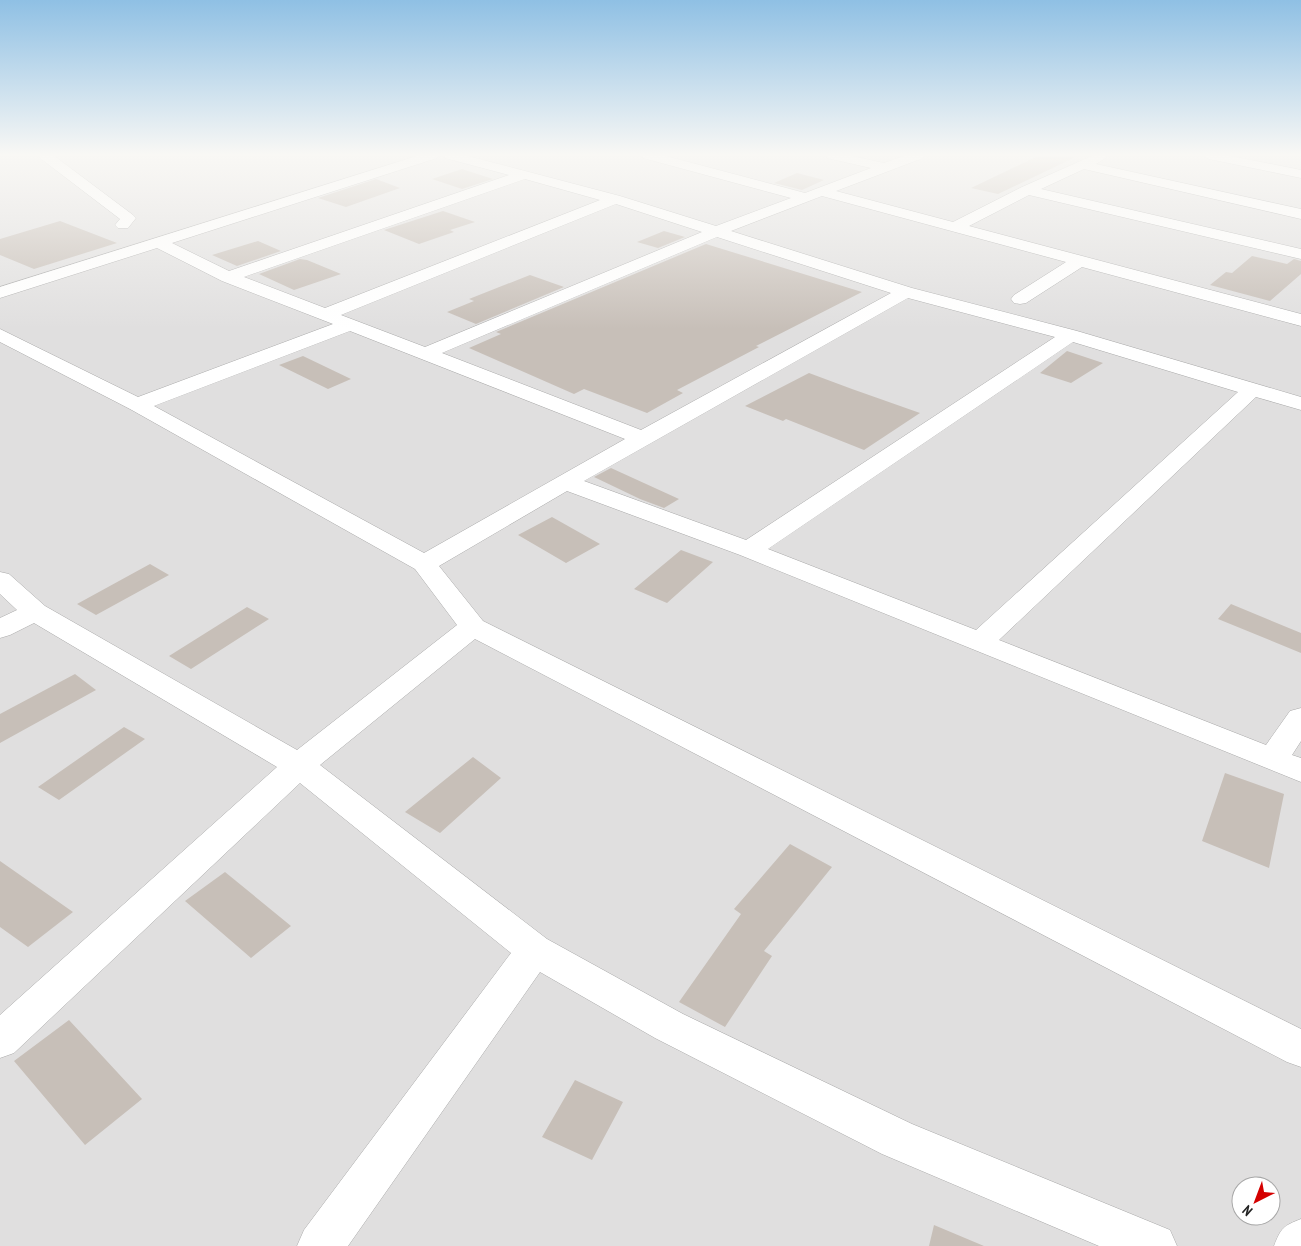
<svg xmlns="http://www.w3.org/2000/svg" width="1301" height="1246" viewBox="0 0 1301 1246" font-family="'PT Sans Narrow',sans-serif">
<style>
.residential{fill:#e0dfdf;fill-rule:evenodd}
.building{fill:#c7bfb8}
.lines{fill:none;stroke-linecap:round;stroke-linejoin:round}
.minor-casing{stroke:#a9a9a9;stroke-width:1}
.minor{fill:#fff;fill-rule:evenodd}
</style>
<rect width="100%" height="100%" fill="#f2efe9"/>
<path class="residential" d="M 0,155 L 1301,155 L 1301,1246 L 0,1246 ZM 1241,1186 L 1271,1186 L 1271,1216 L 1241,1216 Z"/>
<path class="building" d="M 1042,154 L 1082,154 L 998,194 L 971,188 Z
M 462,169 L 468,171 L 493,179 L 462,189 L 432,179 Z
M 797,173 L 824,180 L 802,190 L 774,183 Z
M 376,179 L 400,188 L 346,207 L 318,198 Z
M 443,211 L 475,222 L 450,230 L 454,232 L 419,244 L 384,230 Z
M 60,221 L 117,243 L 34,269 L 0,255 L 0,239 Z
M 664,231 L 685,237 L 658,248 L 637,242 Z
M 258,241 L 281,251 L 237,266 L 212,255 Z
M 706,244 L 862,292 L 756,346 L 759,347 L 677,390 L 683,393 L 647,413 L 584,389 L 574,394 L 469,348 L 501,334 L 496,332 Z
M 1252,256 L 1287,264 L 1294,259 L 1301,261 L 1301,274 L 1270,301 L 1210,285 L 1226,272 L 1232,273 Z
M 300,259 L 307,260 L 341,274 L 294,290 L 259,274 Z
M 530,275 L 564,287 L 476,324 L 447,312 L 474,301 L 469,299 Z
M 1067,351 L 1103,363 L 1071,383 L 1040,373 Z
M 303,356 L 351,379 L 328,389 L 279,365 Z
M 809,373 L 852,389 L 920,413 L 864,450 L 786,419 L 783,421 L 745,406 Z
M 611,468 L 679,499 L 664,508 L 640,499 L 594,477 Z
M 552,517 L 600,544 L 566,563 L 518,535 Z
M 681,550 L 713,562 L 667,603 L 634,589 Z
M 150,564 L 169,575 L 96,615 L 77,604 Z
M 1231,604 L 1301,633 L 1301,653 L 1218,619 Z
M 247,607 L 269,619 L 191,669 L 169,656 Z
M 75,674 L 96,690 L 0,743 L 0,714 Z
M 124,727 L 145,739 L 59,800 L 38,787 Z
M 473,757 L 501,778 L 440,833 L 405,812 Z
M 1225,773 L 1284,794 L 1269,868 L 1202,841 Z
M 790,844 L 832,867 L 764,951 L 772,956 L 725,1027 L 679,1002 L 741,914 L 734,909 Z
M 0,861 L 73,912 L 28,947 L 0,927 Z
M 225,872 L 291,926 L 251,958 L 185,901 Z
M 69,1020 L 142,1099 L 85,1145 L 14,1061 Z
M 575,1080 L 623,1102 L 592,1160 L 542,1137 Z
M 934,1225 L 984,1246 L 929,1246 Z"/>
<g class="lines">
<defs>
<path id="minor" d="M 39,155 L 53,155 L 133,215 L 136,218 L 128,228 L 118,228 L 115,225 L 120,219 L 40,158 Z
M 420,155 L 439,155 L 437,158 L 172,243 L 229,271 L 509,175 L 445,158 L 444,155 L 464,155 L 620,196 L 716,226 L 791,198 L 643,158 L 642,155 L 662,155 L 805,193 L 871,168 L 827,158 L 826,155 L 847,155 L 884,163 L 907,155 L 924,155 L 923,158 L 836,191 L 953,222 L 1022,187 L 1094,155 L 1105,155 L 1107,157 L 1096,164 L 1301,209 L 1301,219 L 1084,169 L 1041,189 L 1301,249 L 1301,259 L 1029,195 L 969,226 L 1301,314 L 1301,326 L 1082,267 L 1026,303 L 1020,304 L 1014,303 L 1011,299 L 1014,295 L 1066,262 L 822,196 L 731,231 L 912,288 L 1077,331 L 1301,397 L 1301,410 L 1256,397 L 999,640 L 1266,745 L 1290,711 L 1301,708 L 1301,741 L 1292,755 L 1301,758 L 1301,782 L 740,555 L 567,491 L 439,566 L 483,621 L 1301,1029 L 1301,1067 L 1287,1062 L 475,639 L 320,765 L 547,939 L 683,1014 L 912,1124 L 1170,1230 L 1177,1246 L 1099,1246 L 882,1154 L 655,1038 L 540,972 L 348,1246 L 297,1246 L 304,1230 L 511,953 L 300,783 L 14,1053 L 0,1058 L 0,1015 L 277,767 L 34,623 L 10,635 L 0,638 L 0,618 L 17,610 L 0,594 L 0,572 L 9,574 L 45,606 L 297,750 L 457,625 L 415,569 L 130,409 L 0,342 L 0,329 L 138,397 L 333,324 L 222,281 L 157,248 L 0,298 L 0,287 ZM 525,179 L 600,200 L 325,308 L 244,277 ZM 616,204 L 702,232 L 425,347 L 341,315 ZM 717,237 L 891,293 L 641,430 L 442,353 ZM 908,298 L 1055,337 L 746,540 L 584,481 ZM 350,331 L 625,439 L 424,553 L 154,406 ZM 1073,342 L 1238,392 L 976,630 L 768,549 Z
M 1202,155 L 1226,155 L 1301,170 L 1301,178 L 1209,159 Z
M 1301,1219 L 1301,1246 L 1274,1246 C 1281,1228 1283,1226 1301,1219 Z"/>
</defs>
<use href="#minor" class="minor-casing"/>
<use href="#minor" class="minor"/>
</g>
<linearGradient id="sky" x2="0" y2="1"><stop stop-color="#8fc0e4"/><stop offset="0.47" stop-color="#f9f8f5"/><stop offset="1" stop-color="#f9f8f5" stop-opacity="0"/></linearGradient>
<rect width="1301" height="329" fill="url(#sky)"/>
<g transform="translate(1256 1201) rotate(222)"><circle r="24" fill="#ffffff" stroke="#a7a7a7"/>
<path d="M0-4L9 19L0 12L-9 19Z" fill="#d40000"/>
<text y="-8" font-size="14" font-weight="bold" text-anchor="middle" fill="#222222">N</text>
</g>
</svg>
